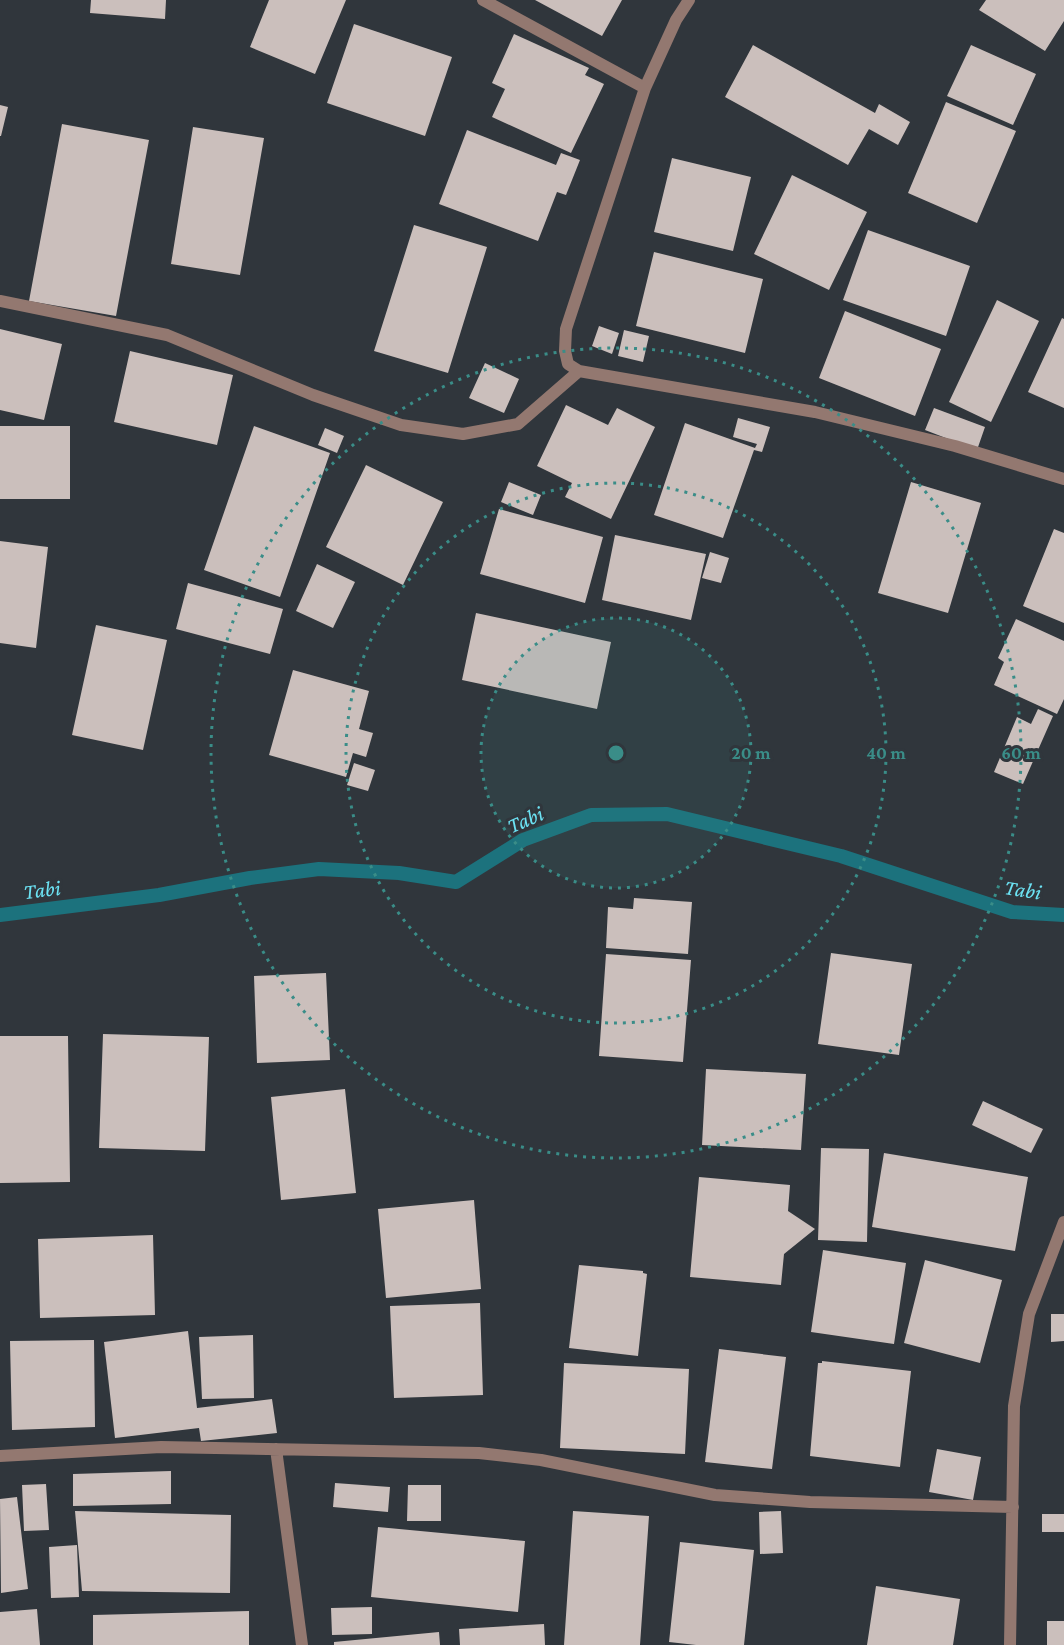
<svg xmlns="http://www.w3.org/2000/svg" width="1064" height="1645" viewBox="0 0 1064 1645" font-family="'Crimson Pro',serif">
<style>
.lines{fill:none;stroke-linecap:round;stroke-linejoin:round}
.stream{stroke:#1c727d;stroke-width:14}
.building{fill:#cbbfbc}
.minor{stroke:#937870;stroke-width:12}
.ring{fill:none;stroke:#3a8d88;stroke-width:3;stroke-dasharray:3 6}
.labels{text-anchor:middle;stroke-width:6;stroke-linejoin:round;paint-order:stroke}
.water-label{font-size:22px;font-style:italic;fill:#6ce3f4;stroke:#30363c}
.centre{fill:#3a8d88;stroke:#30363c;stroke-width:3}
.ring-label{font-size:18px;text-anchor:middle;font-weight:bold;fill:#3a8d88;stroke:#30363c;stroke-width:6;stroke-linejoin:round;paint-order:stroke}
</style>
<rect width="100%" height="100%" fill="#30363c"/>
<g class="lines">
<path class="stream" d="M 0,915 L 159,895 L 250,878 L 319,869 L 399,873 L 456,882 L 523,840 L 591,815 L 667,814 L 841,856 L 1012,912 L 1064,915"/>
</g>
<path class="building" d="M 91,0 L 166,0 L 165,19 L 90,13 Z
M 269,0 L 346,0 L 315,74 L 250,47 Z
M 535,0 L 622,0 L 602,36 Z
M 986,0 L 1064,0 L 1064,21 L 1045,51 L 979,10 Z
M 354,24 L 452,57 L 425,136 L 327,103 Z
M 514,34 L 589,68 L 585,75 L 604,84 L 571,153 L 492,117 L 505,89 L 492,83 Z
M 753,45 L 875,113 L 879,104 L 910,122 L 898,145 L 869,129 L 848,165 L 725,97 Z
M 971,45 L 1036,74 L 1013,125 L 947,96 Z
M 946,102 L 1016,131 L 977,223 L 908,193 Z
M 0,105 L 8,107 L 1,136 L 0,136 Z
M 62,124 L 149,140 L 116,316 L 29,301 Z
M 193,127 L 264,138 L 240,275 L 171,264 Z
M 467,130 L 556,165 L 561,153 L 580,160 L 566,195 L 557,192 L 538,241 L 439,204 Z
M 672,158 L 751,177 L 733,251 L 654,232 Z
M 792,175 L 867,212 L 829,290 L 754,254 Z
M 414,225 L 487,247 L 448,373 L 374,351 Z
M 868,230 L 970,266 L 946,336 L 843,300 Z
M 654,252 L 763,279 L 745,353 L 636,326 Z
M 997,300 L 1039,321 L 991,422 L 949,402 Z
M 845,311 L 941,349 L 915,416 L 819,378 Z
M 1062,318 L 1064,319 L 1064,408 L 1028,392 Z
M 599,326 L 619,333 L 612,354 L 592,346 Z
M 0,329 L 62,344 L 44,420 L 0,410 Z
M 624,330 L 649,336 L 643,362 L 618,356 Z
M 130,351 L 233,375 L 217,445 L 114,422 Z
M 485,363 L 519,379 L 504,413 L 469,398 Z
M 566,405 L 608,425 L 617,408 L 655,427 L 611,519 L 565,497 L 572,483 L 537,466 Z
M 934,408 L 985,427 L 977,450 L 925,430 Z
M 738,418 L 770,427 L 762,452 L 754,450 L 723,538 L 654,515 L 685,423 L 755,448 L 757,444 L 733,437 Z
M 0,426 L 70,426 L 70,499 L 0,499 Z
M 254,426 L 330,453 L 280,597 L 204,570 Z
M 325,428 L 344,436 L 337,453 L 318,445 Z
M 366,465 L 443,502 L 403,585 L 326,547 Z
M 509,482 L 541,495 L 533,515 L 501,502 Z
M 911,482 L 981,503 L 948,613 L 878,593 Z
M 499,509 L 603,537 L 585,603 L 480,574 Z
M 1054,529 L 1064,533 L 1064,623 L 1023,606 Z
M 615,535 L 706,554 L 691,620 L 602,600 Z
M 0,541 L 48,547 L 36,648 L 0,643 Z
M 710,552 L 729,558 L 721,583 L 702,578 Z
M 317,564 L 355,582 L 333,628 L 296,611 Z
M 188,583 L 283,609 L 270,654 L 176,629 Z
M 476,613 L 611,642 L 597,709 L 462,680 Z
M 1016,619 L 1064,641 L 1064,699 L 1057,714 L 994,685 L 1004,662 L 998,658 Z
M 96,625 L 167,640 L 143,750 L 72,735 Z
M 293,670 L 369,691 L 359,729 L 373,733 L 366,757 L 353,753 L 346,777 L 269,755 Z
M 1038,709 L 1053,716 L 1023,784 L 994,772 L 1017,717 L 1031,724 Z
M 354,763 L 375,770 L 368,791 L 347,785 Z
M 634,898 L 692,902 L 688,954 L 606,948 L 608,907 L 633,909 Z
M 831,953 L 912,964 L 899,1055 L 818,1044 Z
M 606,954 L 691,960 L 683,1062 L 599,1056 Z
M 326,973 L 330,1060 L 257,1063 L 254,976 Z
M 103,1034 L 209,1037 L 205,1151 L 99,1148 Z
M 0,1036 L 68,1036 L 70,1182 L 0,1183 Z
M 706,1069 L 806,1074 L 801,1150 L 702,1145 Z
M 345,1089 L 356,1193 L 281,1200 L 271,1097 Z
M 983,1101 L 1043,1129 L 1031,1153 L 972,1125 Z
M 821,1148 L 869,1149 L 867,1242 L 818,1240 Z
M 884,1153 L 1028,1177 L 1015,1251 L 872,1227 Z
M 699,1177 L 790,1185 L 788,1211 L 815,1229 L 784,1254 L 781,1285 L 690,1277 Z
M 474,1200 L 481,1289 L 386,1298 L 378,1209 Z
M 153,1235 L 155,1315 L 40,1318 L 38,1239 Z
M 823,1250 L 906,1263 L 894,1344 L 811,1332 Z
M 925,1260 L 1002,1280 L 980,1363 L 904,1343 Z
M 579,1265 L 643,1271 L 643,1273 L 647,1274 L 638,1356 L 569,1348 Z
M 480,1303 L 483,1395 L 394,1398 L 390,1306 Z
M 1051,1314 L 1064,1314 L 1064,1341 L 1051,1342 Z
M 188,1331 L 197,1408 L 272,1399 L 277,1433 L 201,1441 L 199,1428 L 115,1438 L 104,1342 Z
M 253,1335 L 254,1398 L 202,1399 L 199,1337 Z
M 94,1340 L 95,1427 L 12,1430 L 10,1341 Z
M 719,1349 L 786,1357 L 772,1469 L 705,1462 Z
M 822,1361 L 911,1371 L 900,1467 L 810,1456 L 818,1363 L 822,1363 Z
M 564,1363 L 689,1369 L 685,1454 L 560,1448 Z
M 937,1449 L 981,1457 L 973,1500 L 929,1492 Z
M 171,1471 L 171,1504 L 73,1506 L 73,1474 Z
M 335,1483 L 390,1487 L 388,1512 L 333,1507 Z
M 46,1484 L 49,1530 L 24,1531 L 22,1485 Z
M 408,1485 L 441,1485 L 441,1521 L 407,1521 Z
M 17,1497 L 28,1589 L 1,1593 L 0,1499 Z
M 75,1511 L 231,1515 L 230,1593 L 82,1591 Z
M 573,1511 L 649,1516 L 640,1645 L 564,1645 Z
M 781,1511 L 783,1553 L 760,1554 L 759,1512 Z
M 1042,1514 L 1064,1514 L 1064,1532 L 1042,1532 Z
M 378,1527 L 525,1541 L 518,1612 L 371,1597 Z
M 680,1542 L 754,1550 L 744,1645 L 696,1645 L 669,1642 Z
M 77,1545 L 79,1597 L 51,1598 L 49,1547 Z
M 876,1586 L 960,1599 L 953,1645 L 867,1645 Z
M 372,1607 L 372,1634 L 332,1635 L 331,1608 Z
M 37,1609 L 40,1645 L 0,1645 L 0,1612 Z
M 249,1611 L 249,1645 L 93,1645 L 93,1615 Z
M 1047,1621 L 1064,1621 L 1064,1645 L 1047,1645 Z
M 544,1624 L 545,1645 L 460,1645 L 459,1629 Z
M 439,1632 L 440,1645 L 334,1645 L 334,1642 Z"/>
<g class="lines">
<path class="minor" d="M 483,0 L 645,88
M 689,0 L 676,20 L 645,88 L 566,329 L 565,351 L 568,364 L 579,371 L 815,412 L 955,446 L 1064,479
M 0,301 L 167,335 L 313,395 L 401,425 L 463,434 L 518,424 L 579,371
M 276,1449 L 302,1645
M 0,1456 L 161,1447 L 479,1453 L 541,1460 L 715,1495 L 810,1502 L 1013,1507
M 1010,1645 L 1014,1406 L 1029,1314 L 1064,1222"/>
</g>
<circle cx="616" cy="753" r="135" fill="#3a8d88" fill-opacity=".12"/>
<g class="ring">
<circle cx="616" cy="753" r="135"/>
<circle cx="616" cy="753" r="270"/>
<circle cx="616" cy="753" r="405"/>
</g>
<g class="labels">
<g class="water-label">
<text transform="translate(525 819) rotate(-24)" y="8">Tabi</text>
<text transform="translate(42 889) rotate(-7)" y="8">Tabi</text>
<text transform="translate(1023 889) rotate(9)" y="8">Tabi</text>
</g>
</g>
<circle cx="616" cy="753" r="9" class="centre"/>
<g class="ring-label">
<text x="751" y="759">20 m</text>
<text x="886" y="759">40 m</text>
<text x="1021" y="759">60 m</text>
</g>
</svg>
